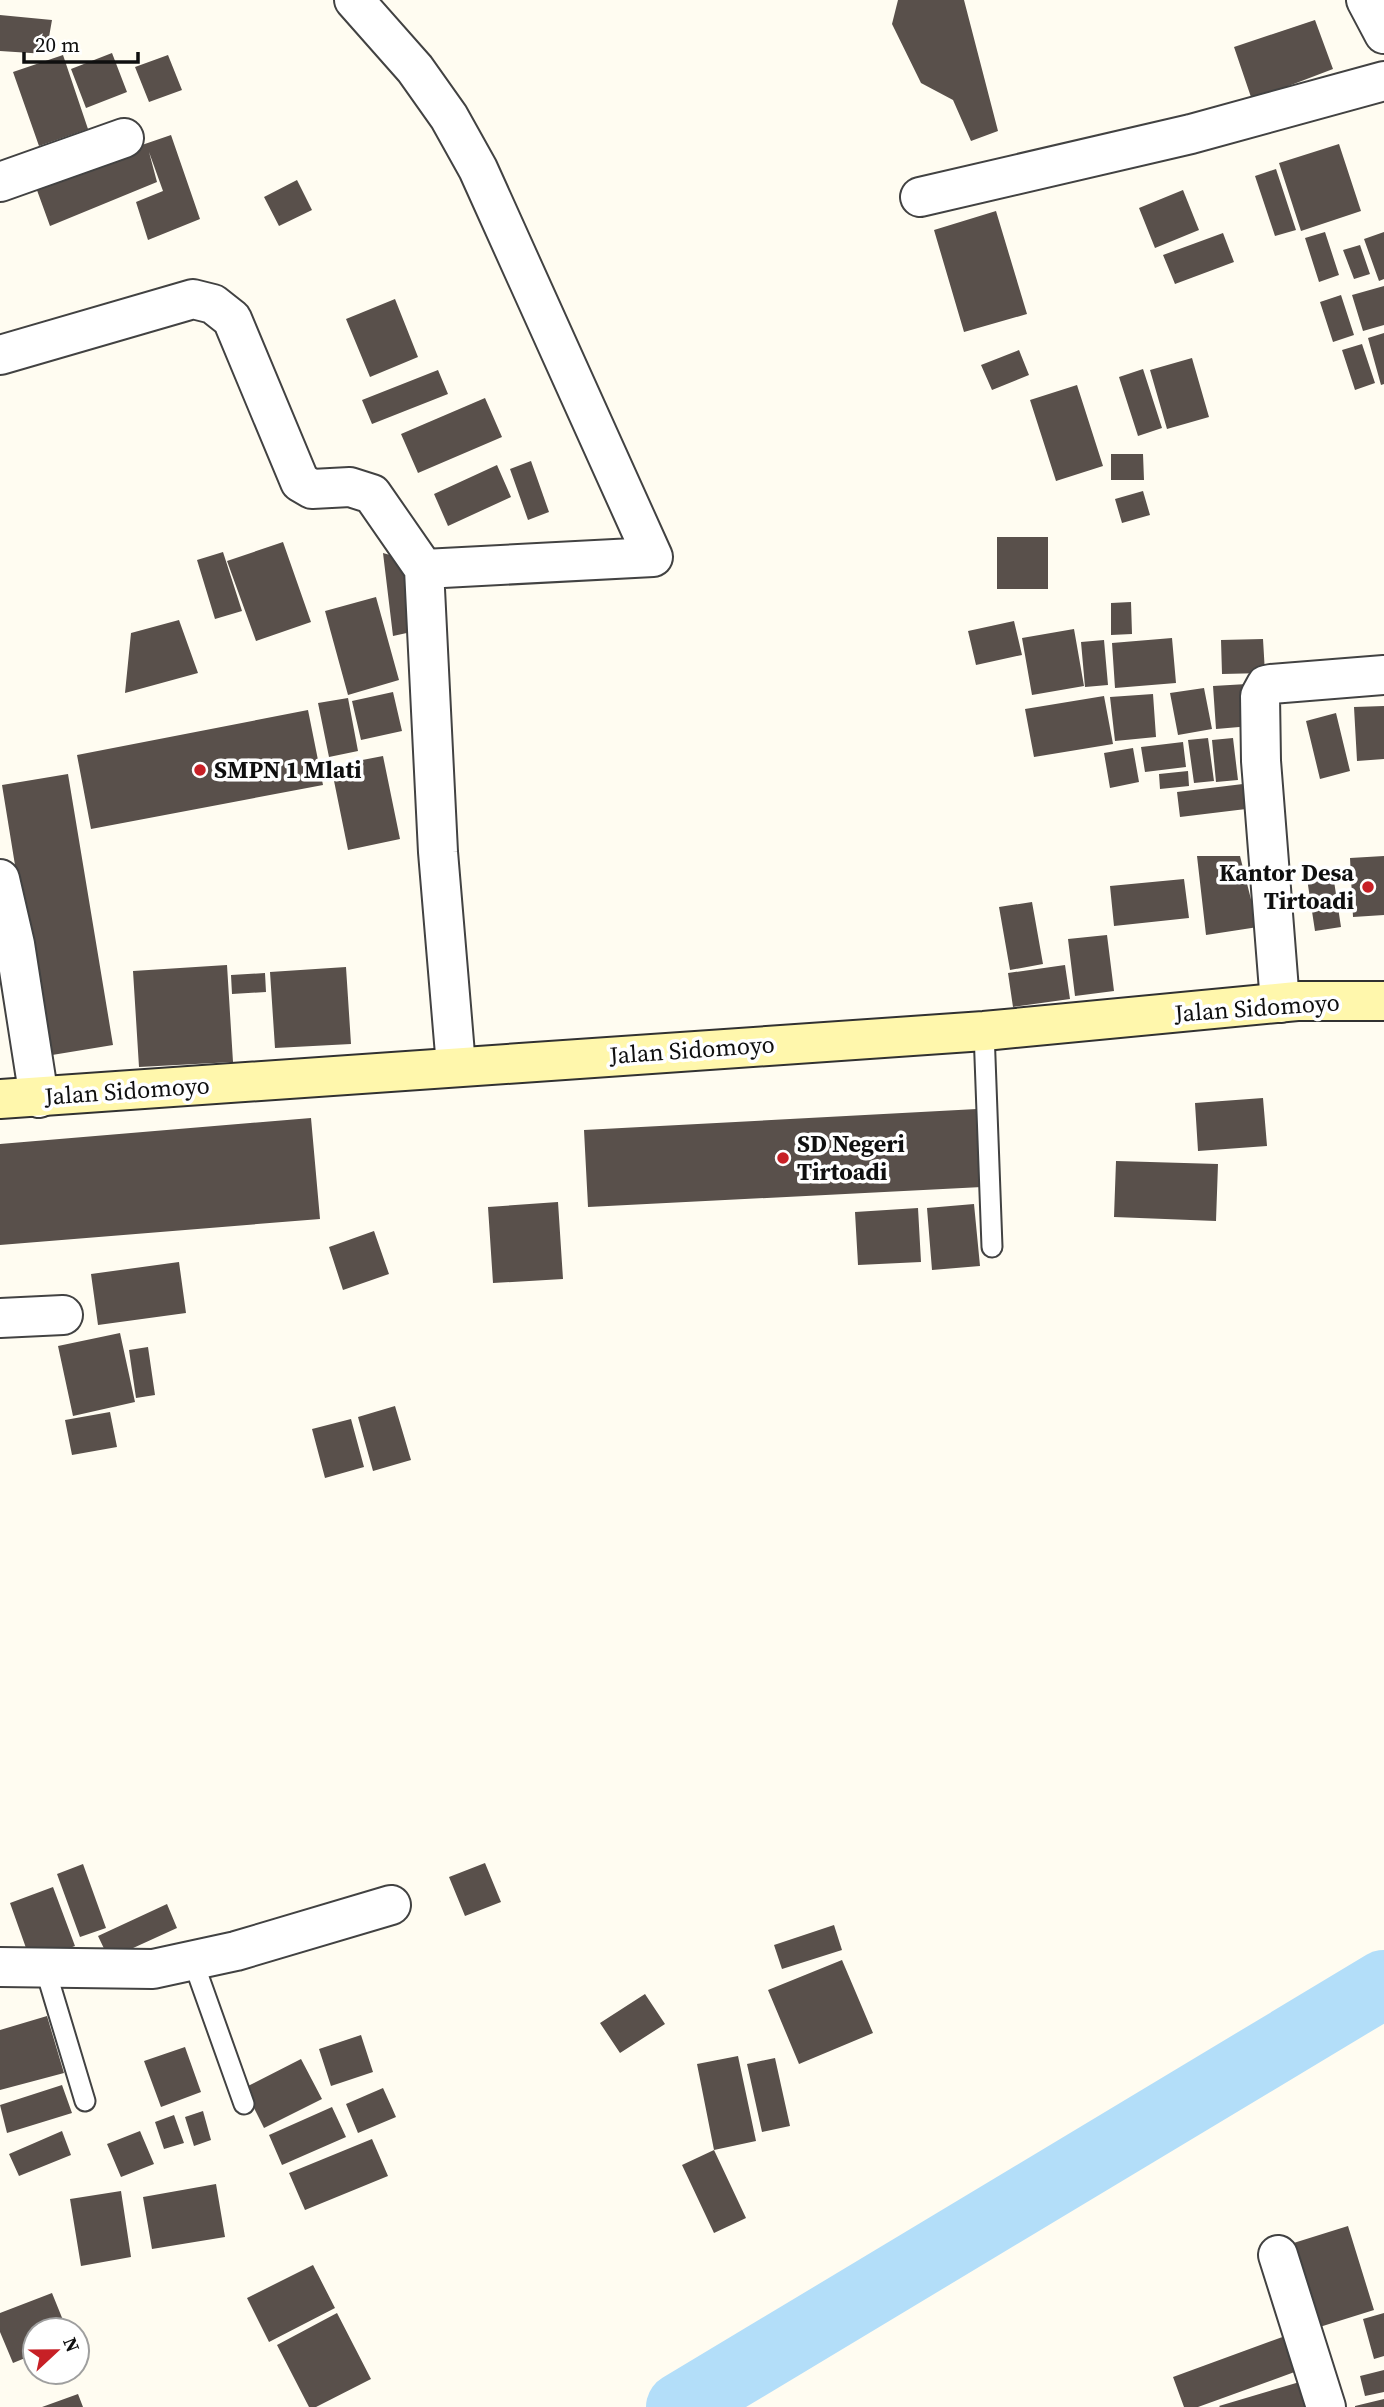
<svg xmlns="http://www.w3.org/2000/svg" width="1384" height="2407" viewBox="0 0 1384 2407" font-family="'Source Serif 4',serif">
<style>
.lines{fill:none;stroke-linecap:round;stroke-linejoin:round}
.river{stroke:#b3def9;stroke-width:68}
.building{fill:#59504b}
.lane-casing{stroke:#424242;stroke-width:23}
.street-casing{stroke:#424242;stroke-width:42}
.secondary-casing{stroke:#313131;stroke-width:42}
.lane{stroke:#fff;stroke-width:19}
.street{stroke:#fff;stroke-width:38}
.secondary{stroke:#fff7ac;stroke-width:38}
.poi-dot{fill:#c72026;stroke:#fff;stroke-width:2.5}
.labels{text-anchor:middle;stroke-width:7;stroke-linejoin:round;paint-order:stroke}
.poi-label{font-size:24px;font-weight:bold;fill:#0f0f0f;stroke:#fff;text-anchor:start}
.street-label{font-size:24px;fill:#0f0f0f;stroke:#fff}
</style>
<rect width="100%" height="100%" fill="#fffcf1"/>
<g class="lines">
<path class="river" d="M 680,2407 L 1384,1984"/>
</g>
<path class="building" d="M 898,0 L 964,0 L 998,131 L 971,141 L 953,100 L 921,83 L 892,24 Z
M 0,15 L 52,20 L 46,54 L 0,51 Z
M 1315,20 L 1333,69 L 1252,100 L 1234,47 Z
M 112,53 L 127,92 L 86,108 L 71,69 Z
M 63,55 L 88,129 L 39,146 L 13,72 Z
M 168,55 L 182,90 L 149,102 L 135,67 Z
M 171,135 L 200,219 L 148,240 L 136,202 L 163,191 L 149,152 L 157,182 L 50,226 L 34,182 Z
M 1339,144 L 1361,211 L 1301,231 L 1279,163 Z
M 1276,169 L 1296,230 L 1275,236 L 1255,176 Z
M 297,180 L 312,210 L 279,226 L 264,197 Z
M 1183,190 L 1199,230 L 1155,248 L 1139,208 Z
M 996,211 L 1027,314 L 964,332 L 934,230 Z
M 1325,232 L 1339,275 L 1319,282 L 1305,238 Z
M 1384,232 L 1384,279 L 1379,281 L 1364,239 Z
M 1223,233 L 1234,262 L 1175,284 L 1163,255 Z
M 1360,245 L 1370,274 L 1354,279 L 1343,250 Z
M 1384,286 L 1384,325 L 1363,331 L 1352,295 Z
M 1341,295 L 1354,335 L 1333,342 L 1320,302 Z
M 395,299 L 418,357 L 370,377 L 346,319 Z
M 1384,333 L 1384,384 L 1381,385 L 1368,338 Z
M 1362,344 L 1375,383 L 1355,390 L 1342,350 Z
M 1019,350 L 1029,375 L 992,390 L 981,365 Z
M 1192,358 L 1209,417 L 1167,429 L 1150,370 Z
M 1143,369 L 1162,428 L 1138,436 L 1119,377 Z
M 438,370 L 448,394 L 372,424 L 362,400 Z
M 1077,385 L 1103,466 L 1056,481 L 1030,400 Z
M 485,398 L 502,437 L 418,473 L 401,434 Z
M 1111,454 L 1143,454 L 1144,480 L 1111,480 Z
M 531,461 L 549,512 L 528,520 L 510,469 Z
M 497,465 L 511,497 L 448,526 L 434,494 Z
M 1143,491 L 1150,515 L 1122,523 L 1115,499 Z
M 997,537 L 1048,537 L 1048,589 L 997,589 Z
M 283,542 L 311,622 L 256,641 L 227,561 Z
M 223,552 L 242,611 L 215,619 L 197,560 Z
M 383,553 L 411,561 L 425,629 L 393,636 Z
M 376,597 L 399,680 L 348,695 L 325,611 Z
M 1131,602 L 1132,634 L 1111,635 L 1111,603 Z
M 179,620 L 198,673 L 125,693 L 131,633 Z
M 1014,621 L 1022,655 L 976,665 L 968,631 Z
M 1074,629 L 1084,686 L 1032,695 L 1022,638 Z
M 1172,638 L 1176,683 L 1115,688 L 1112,643 Z
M 1263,639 L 1265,673 L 1222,674 L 1221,640 Z
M 1104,640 L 1108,685 L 1085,687 L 1081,642 Z
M 1247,684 L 1251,726 L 1216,729 L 1213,686 Z
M 1204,688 L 1212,729 L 1178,735 L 1170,693 Z
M 393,692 L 402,731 L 361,740 L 352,701 Z
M 1153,694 L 1156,737 L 1115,741 L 1110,697 Z
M 1104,696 L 1113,744 L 1034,757 L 1025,709 Z
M 348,698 L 358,751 L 329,757 L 318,703 Z
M 1384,706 L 1384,759 L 1357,761 L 1354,707 Z
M 308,710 L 323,785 L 91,829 L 77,755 Z
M 1336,713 L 1350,771 L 1320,779 L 1306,721 Z
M 1208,738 L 1214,781 L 1194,783 L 1188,740 Z
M 1233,738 L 1238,780 L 1216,782 L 1212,740 Z
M 1183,742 L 1186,767 L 1145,772 L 1141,747 Z
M 1133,748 L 1139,782 L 1110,788 L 1104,753 Z
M 383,756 L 400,839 L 348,850 L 331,766 Z
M 1188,771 L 1189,786 L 1160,789 L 1159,774 Z
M 68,774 L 113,1045 L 46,1056 L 2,785 Z
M 1243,784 L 1246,809 L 1180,817 L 1177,792 Z
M 1197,856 L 1240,856 L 1258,927 L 1206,935 Z
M 1384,856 L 1384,915 L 1353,917 L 1350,858 Z
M 1332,868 L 1341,927 L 1315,931 L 1306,872 Z
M 1184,879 L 1189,918 L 1114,926 L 1110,886 Z
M 1032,902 L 1043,964 L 1010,970 L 999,907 Z
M 1107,935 L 1114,991 L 1075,996 L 1068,939 Z
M 227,965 L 233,1062 L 139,1067 L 133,971 Z
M 1065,965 L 1070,999 L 1013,1007 L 1008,973 Z
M 346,967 L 351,1044 L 275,1048 L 270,972 Z
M 265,973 L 266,992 L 232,994 L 231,975 Z
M 1263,1098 L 1267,1146 L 1198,1151 L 1195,1103 Z
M 977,1109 L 982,1187 L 588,1207 L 584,1130 Z
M 311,1118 L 320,1219 L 0,1245 L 0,1144 Z
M 1116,1161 L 1218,1164 L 1216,1221 L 1114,1217 Z
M 558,1202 L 563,1279 L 493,1283 L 488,1207 Z
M 974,1204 L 980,1266 L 932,1270 L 927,1208 Z
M 918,1208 L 921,1262 L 858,1265 L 855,1212 Z
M 374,1231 L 389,1274 L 343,1290 L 329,1247 Z
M 179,1262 L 186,1313 L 98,1325 L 91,1274 Z
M 120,1333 L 135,1402 L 73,1416 L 58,1346 Z
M 148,1347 L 155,1395 L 136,1398 L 129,1350 Z
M 395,1406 L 411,1460 L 373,1471 L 358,1417 Z
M 110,1412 L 117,1447 L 72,1455 L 65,1420 Z
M 351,1419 L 364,1467 L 325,1478 L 312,1429 Z
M 485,1863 L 501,1902 L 465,1916 L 449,1877 Z
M 83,1864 L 106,1928 L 80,1937 L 57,1874 Z
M 53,1887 L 75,1946 L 31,1962 L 10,1903 Z
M 167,1904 L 177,1928 L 109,1959 L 98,1936 Z
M 834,1925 L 842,1950 L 782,1969 L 774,1945 Z
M 842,1960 L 873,2033 L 799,2064 L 768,1990 Z
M 645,1994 L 665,2024 L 620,2053 L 600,2023 Z
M 47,2016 L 64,2073 L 0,2090 L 0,2030 Z
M 361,2035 L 373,2072 L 331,2086 L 319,2049 Z
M 185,2047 L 201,2092 L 161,2107 L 144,2061 Z
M 738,2056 L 756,2141 L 714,2150 L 697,2064 Z
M 775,2058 L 790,2126 L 762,2132 L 747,2064 Z
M 301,2059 L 322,2099 L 264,2128 L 244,2088 Z
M 62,2085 L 72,2113 L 7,2133 L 0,2105 Z
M 383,2088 L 396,2117 L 358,2133 L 346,2104 Z
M 332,2107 L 346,2137 L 282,2165 L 269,2135 Z
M 203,2111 L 211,2140 L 194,2146 L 185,2117 Z
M 174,2115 L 184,2143 L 164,2149 L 155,2122 Z
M 62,2131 L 71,2155 L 19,2176 L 9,2154 Z
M 140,2131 L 154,2164 L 121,2177 L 107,2144 Z
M 372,2139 L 388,2176 L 305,2210 L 289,2173 Z
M 714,2150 L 746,2218 L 714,2233 L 682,2165 Z
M 216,2184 L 225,2237 L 152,2249 L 143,2197 Z
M 121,2191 L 131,2257 L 81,2266 L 70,2199 Z
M 1348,2226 L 1374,2310 L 1310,2330 L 1284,2246 Z
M 313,2265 L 335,2308 L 269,2342 L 247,2298 Z
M 52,2293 L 67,2330 L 35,2330 L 35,2354 L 13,2363 L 0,2332 L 0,2313 Z
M 337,2313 L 371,2379 L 316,2407 L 309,2407 L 277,2345 Z
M 1384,2313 L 1384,2356 L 1374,2359 L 1363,2319 Z
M 1288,2335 L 1300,2370 L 1198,2407 L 1184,2407 L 1173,2377 Z
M 1384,2370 L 1384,2392 L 1365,2396 L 1360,2376 Z
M 1313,2378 L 1322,2407 L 1220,2407 L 1219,2406 Z
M 78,2394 L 83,2407 L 42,2407 Z
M 1384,2399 L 1384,2407 L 1355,2407 L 1355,2406 Z"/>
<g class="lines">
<defs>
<path id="lane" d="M 984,1031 L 992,1247
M 193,1961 L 244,2104
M 45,1968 L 85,2101"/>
<path id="street" d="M 354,0 L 415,69 L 449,117 L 478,169 L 653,557 L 424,569
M 1366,0 L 1384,34
M 0,182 L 124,138
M 920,197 L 1191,134 L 1384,81
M 0,355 L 193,299 L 213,304 L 232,319 L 300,482 L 312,489 L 350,487 L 372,494 L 424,569 L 438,852 L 456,1066
M 0,879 L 15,944 L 39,1098
M 1280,1003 L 1261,761 L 1260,696 L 1266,685 L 1271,684 L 1384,675
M 0,1318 L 63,1315
M 0,1967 L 153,1969 L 236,1951 L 391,1905
M 1278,2255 L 1326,2407"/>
<path id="secondary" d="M 0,1099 L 984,1031 L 1297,1001 L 1384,1001"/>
</defs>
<use href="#lane" class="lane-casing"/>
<use href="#street" class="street-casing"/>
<use href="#secondary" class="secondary-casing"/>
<use href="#lane" class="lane"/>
<use href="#street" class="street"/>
<use href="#secondary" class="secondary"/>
</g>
<g class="poi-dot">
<circle cx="200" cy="770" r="7"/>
<circle cx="1368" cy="887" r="7"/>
<circle cx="783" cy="1158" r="7"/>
</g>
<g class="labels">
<g class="poi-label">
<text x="214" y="778">SMPN 1 Mlati</text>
<text x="1354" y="881" text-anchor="end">Kantor Desa<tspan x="1354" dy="28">Tirtoadi</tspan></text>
<text x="797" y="1152">SD Negeri<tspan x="797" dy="28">Tirtoadi</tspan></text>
</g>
<g class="street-label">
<text transform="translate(1257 1008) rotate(-4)" y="8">Jalan Sidomoyo</text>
<text transform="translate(692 1050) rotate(-4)" y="8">Jalan Sidomoyo</text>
<text transform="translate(127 1091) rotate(-4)" y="8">Jalan Sidomoyo</text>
</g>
</g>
<g transform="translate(56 2351) rotate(68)"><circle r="33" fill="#ffffff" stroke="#9f9f9f" stroke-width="2"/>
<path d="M0-5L12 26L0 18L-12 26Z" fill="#c72026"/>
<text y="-10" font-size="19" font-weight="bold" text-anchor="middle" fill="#0f0f0f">N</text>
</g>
<path d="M24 52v10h114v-10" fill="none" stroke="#0f0f0f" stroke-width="3.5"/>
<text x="35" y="52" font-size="21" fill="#0f0f0f" stroke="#ffffff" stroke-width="5" paint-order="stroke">20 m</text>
</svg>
